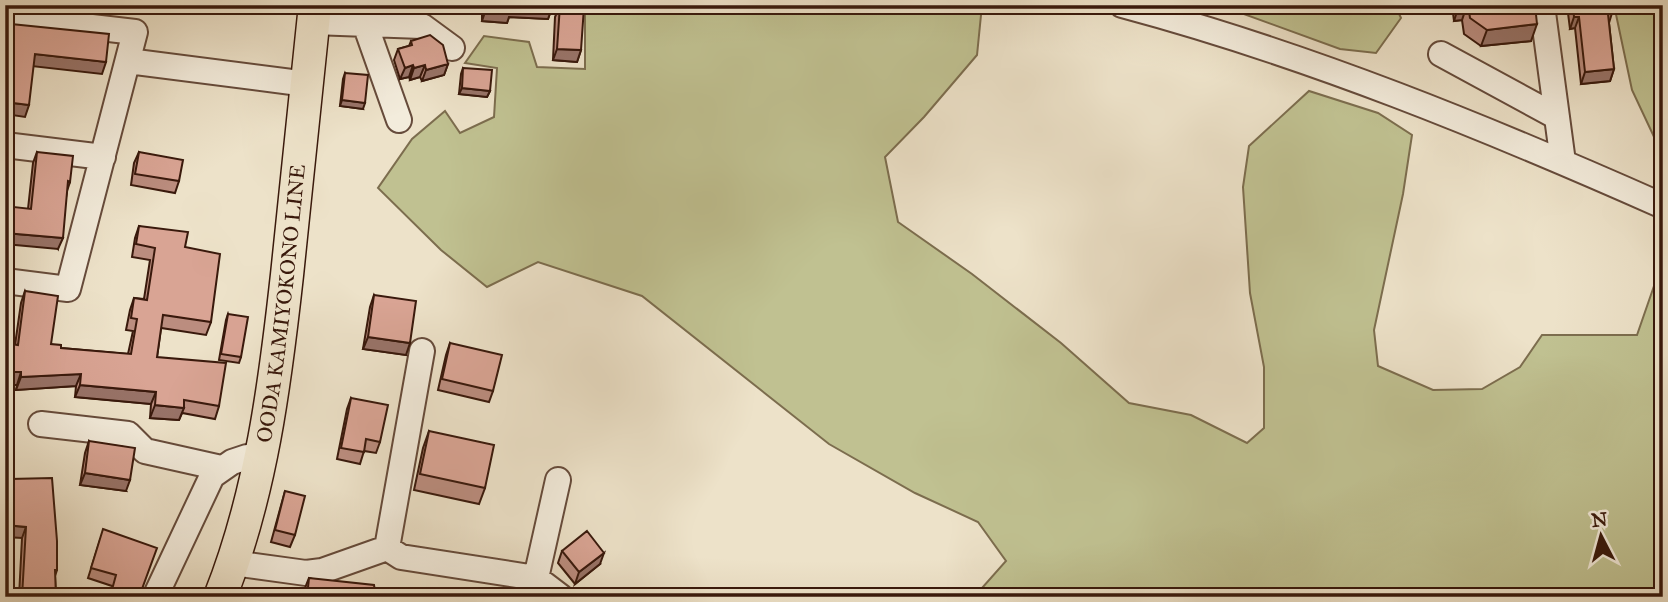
<svg xmlns="http://www.w3.org/2000/svg" width="1668" height="602" viewBox="0 0 1668 602" font-family="'IM FELL Great Primer',serif">
<style>
.green{fill:#c0c191;stroke:#7c6d4e;stroke-width:2}
.lines{fill:none;stroke-linecap:round;stroke-linejoin:round}
.minor-casing{stroke:#664b3b;stroke-width:28}
.major-casing{stroke:#39190c;stroke-width:35}
.minor{stroke:#f3ecdc;stroke-width:24}
.major{stroke:#ede2c9;stroke-width:32}
.wall{fill:#bb8d7f;stroke:#39190c;stroke-width:2}
.shaded-wall{fill:#987368;stroke:#39190c;stroke-width:2}
.building{fill:#d9a494;stroke:#39190c;stroke-width:2}
.labels{text-anchor:middle;stroke-width:5;stroke-linejoin:round;paint-order:stroke}
.street-label{font-size:21px;fill:#39190c;stroke:#f3ecdc}
</style>
<rect width="100%" height="100%" fill="#ede2c9"/>
<filter id="stains"><feTurbulence type="fractalNoise" baseFrequency=".00286" numOctaves="4"/><feColorMatrix values="0 0 0 0 .2 0 0 0 0 .09 0 0 0 0 .02 0 0 0 .5 -.17"/></filter>
<radialGradient id="worn" r=".72"><stop offset=".6" stop-color="#630" stop-opacity="0"/><stop offset="1" stop-color="#630" stop-opacity=".3"/></radialGradient>
<path class="green" d="M 585,5 L 982,5 L 977,55 L 924,117 L 885,157 L 898,222 L 972,274 L 1061,343 L 1129,403 L 1191,415 L 1247,443 L 1264,428 L 1264,367 L 1250,293 L 1243,187 L 1249,146 L 1309,91 L 1378,113 L 1412,135 L 1403,194 L 1374,330 L 1378,366 L 1433,390 L 1482,389 L 1520,367 L 1542,335 L 1637,335 L 1663,260 L 1663,597 L 974,597 L 1006,561 L 978,522 L 915,493 L 829,444 L 642,296 L 538,262 L 487,287 L 441,250 L 378,188 L 412,139 L 445,111 L 460,133 L 494,117 L 497,68 L 465,63 L 484,36 L 529,42 L 537,67 L 585,69 Z
M 1219,5 L 1395,5 L 1401,18 L 1376,53 L 1340,49 Z
M 1614,5 L 1663,5 L 1663,156 L 1632,90 Z"/>
<g class="lines">
<defs>
<path id="minor" d="M 1122,5 C 1309,55 1487,128 1663,206
M 1542,5 L 1563,162
M 5,17 L 135,32 L 68,289 L 5,281
M 313,22 L 422,26 L 452,48
M 365,24 L 399,120
M 1441,54 L 1557,117
M 128,61 L 307,84
M 5,145 L 103,157
M 41,424 L 128,434 L 145,451 L 221,468
M 387,548 L 422,351
M 387,548 L 401,557 L 536,578 L 561,597
M 233,563 L 306,573 L 322,571 L 387,548
M 536,578 L 558,480
M 155,597 L 212,476 L 232,462 L 247,457 L 261,457"/>
<g id="major">
<path id="s1" d="M 220,597 C 261,494 275,384 287,275 C 296,185 305,95 315,5"/>
</g>
</defs>
<use href="#minor" class="minor-casing"/>
<use href="#major" class="major-casing"/>
<use href="#minor" class="minor"/>
<use href="#major" class="major"/>
</g>
<path class="wall" d="M 458,5 L 553,5 L 548,19 L 509,17 L 507,23 L 482,21 L 482,7 L 458,8 Z
M 560,5 L 581,50 L 577,62 L 553,60 L 555,17 Z
M 1452,5 L 1535,5 L 1531,41 L 1481,46 L 1464,34 L 1462,20 L 1454,21 Z
M 1567,5 L 1611,5 L 1612,13 L 1609,23 L 1614,69 L 1610,81 L 1581,84 L 1575,28 L 1570,29 Z
M 411,41 L 448,64 L 444,75 L 422,81 L 420,77 L 410,80 L 409,77 L 400,79 L 394,60 L 398,49 L 409,46 Z
M 463,68 L 490,91 L 487,97 L 459,94 L 461,74 Z
M 345,73 L 363,109 L 340,106 L 343,79 Z
M 37,152 L 70,182 L 67,191 L 58,249 L 28,209 L 33,163 Z
M 139,152 L 179,181 L 175,193 L 131,185 L 134,163 Z
M 139,226 L 185,247 L 211,322 L 206,335 L 161,328 L 157,357 L 219,406 L 215,419 L 182,413 L 179,420 L 150,418 L 151,404 L 75,397 L 76,386 L 16,390 L 17,385 L 5,385 L 5,343 L 15,345 L 21,303 L 25,291 L 51,344 L 61,348 L 128,354 L 133,331 L 126,330 L 130,310 L 134,298 L 144,299 L 150,260 L 132,257 L 135,238 Z
M 374,295 L 406,355 L 363,349 L 370,307 Z
M 228,314 L 241,357 L 239,363 L 219,360 L 226,320 Z
M 450,343 L 493,391 L 489,402 L 438,390 L 446,355 Z
M 351,398 L 380,442 L 376,453 L 364,451 L 360,464 L 337,459 L 347,409 Z
M 429,431 L 485,488 L 479,504 L 414,490 L 423,448 Z
M 89,441 L 126,491 L 80,485 L 85,453 Z
M 10,479 L 57,570 L 55,576 L 56,597 L 19,597 L 22,538 L 6,488 Z
M 285,491 L 295,535 L 290,547 L 271,542 Z
M 100,540 L 139,597 L 109,597 L 112,586 L 88,578 Z
M 562,551 L 600,564 L 575,584 L 558,563 Z
M 309,578 L 376,597 L 304,597 L 305,588 Z"/>
<path class="shaded-wall" d="M 459,5 L 483,5 L 482,7 L 458,8 Z
M 512,5 L 553,5 L 548,19 L 509,17 L 507,23 L 482,21 L 487,6 Z
M 1459,5 L 1467,5 L 1462,20 L 1454,21 Z
M 1574,17 L 1579,17 L 1575,28 L 1570,29 Z
M 1537,24 L 1531,41 L 1481,46 L 1487,30 Z
M 557,49 L 581,50 L 577,62 L 553,60 Z
M 35,54 L 106,62 L 102,74 L 31,66 Z
M 448,64 L 444,75 L 422,81 L 426,70 Z
M 413,65 L 409,77 L 400,79 L 405,68 Z
M 425,65 L 420,77 L 410,80 L 414,68 Z
M 1614,69 L 1610,81 L 1581,84 L 1585,72 Z
M 462,88 L 490,91 L 487,97 L 459,94 Z
M 342,100 L 365,103 L 363,109 L 340,106 Z
M 5,102 L 29,105 L 25,117 L 5,114 Z
M 5,233 L 63,238 L 58,249 L 5,244 Z
M 368,337 L 410,343 L 406,355 L 363,349 Z
M 5,372 L 21,372 L 17,385 L 5,385 Z
M 81,374 L 76,386 L 16,390 L 21,377 Z
M 80,385 L 156,392 L 151,404 L 75,397 Z
M 155,405 L 184,408 L 179,420 L 150,418 Z
M 85,473 L 130,480 L 126,491 L 80,485 Z
M 5,525 L 26,527 L 22,538 L 5,537 Z
M 604,553 L 600,564 L 575,584 L 579,572 Z"/>
<path class="building" d="M 487,5 L 513,5 L 512,8 Z
M 560,5 L 584,7 L 581,50 L 557,49 Z
M 1468,5 L 1535,5 L 1537,24 L 1487,30 L 1470,18 Z
M 1573,5 L 1611,5 L 1612,13 L 1608,14 L 1614,69 L 1585,72 L 1579,17 L 1574,17 Z
M 11,24 L 109,34 L 106,62 L 35,54 L 29,105 L 5,102 L 5,27 L 11,27 Z
M 430,35 L 443,45 L 448,64 L 426,70 L 425,65 L 414,68 L 413,65 L 405,68 L 398,49 L 412,45 L 411,41 Z
M 463,68 L 492,70 L 490,91 L 462,88 Z
M 345,73 L 368,75 L 365,103 L 342,100 Z
M 37,152 L 73,156 L 70,182 L 68,181 L 63,238 L 5,233 L 5,206 L 31,209 Z
M 139,152 L 183,160 L 179,181 L 135,174 Z
M 139,226 L 188,232 L 185,247 L 220,254 L 211,322 L 163,315 L 157,357 L 226,363 L 219,406 L 184,400 L 184,408 L 155,405 L 156,392 L 80,385 L 81,374 L 21,377 L 21,372 L 5,372 L 5,343 L 18,345 L 25,291 L 58,296 L 51,344 L 61,345 L 61,348 L 131,354 L 137,319 L 131,318 L 134,298 L 147,300 L 155,248 L 136,244 Z
M 374,295 L 416,301 L 410,343 L 368,337 Z
M 228,314 L 248,317 L 241,357 L 221,354 Z
M 450,343 L 502,355 L 493,391 L 442,379 Z
M 351,398 L 388,405 L 380,442 L 366,439 L 364,452 L 341,448 Z
M 429,431 L 494,445 L 485,488 L 420,474 Z
M 89,441 L 135,448 L 130,480 L 85,473 Z
M 52,478 L 57,541 L 57,570 L 55,570 L 56,597 L 22,597 L 26,527 L 5,525 L 5,488 L 10,488 L 10,479 Z
M 285,491 L 305,496 L 295,535 L 275,530 Z
M 103,529 L 157,548 L 139,597 L 110,597 L 116,575 L 91,568 Z
M 587,531 L 604,553 L 579,572 L 562,551 Z
M 309,578 L 374,585 L 376,597 L 307,597 Z"/>
<g class="labels">
<g class="street-label">
<text dy="7" stroke="none"><textPath href="#s1" startOffset="301">OODA KAMIYOKONO LINE</textPath></text>
</g>
</g>
<rect width="1668" height="602" fill="none" stroke="#ede2c9" stroke-width="28"/>
<rect x="7" y="7" width="1654" height="588" fill="none" stroke="#39190c" stroke-width="3.5"/>
<rect x="14" y="14" width="1640" height="574" fill="none" stroke="#39190c" stroke-width="2"/>
<g transform="translate(1601 536) rotate(354)" stroke="#f3ecdc" stroke-width="5" paint-order="stroke">
<path d="M0-5L12 26L0 18L-12 26Z" fill="#39190c"/>
<text y="-10" font-size="19" font-weight="bold" text-anchor="middle" fill="#39190c">N</text>
</g>
<rect width="100%" height="100%" filter="url(#stains)"/>
<rect width="100%" height="100%" fill="url(#worn)"/>
</svg>
